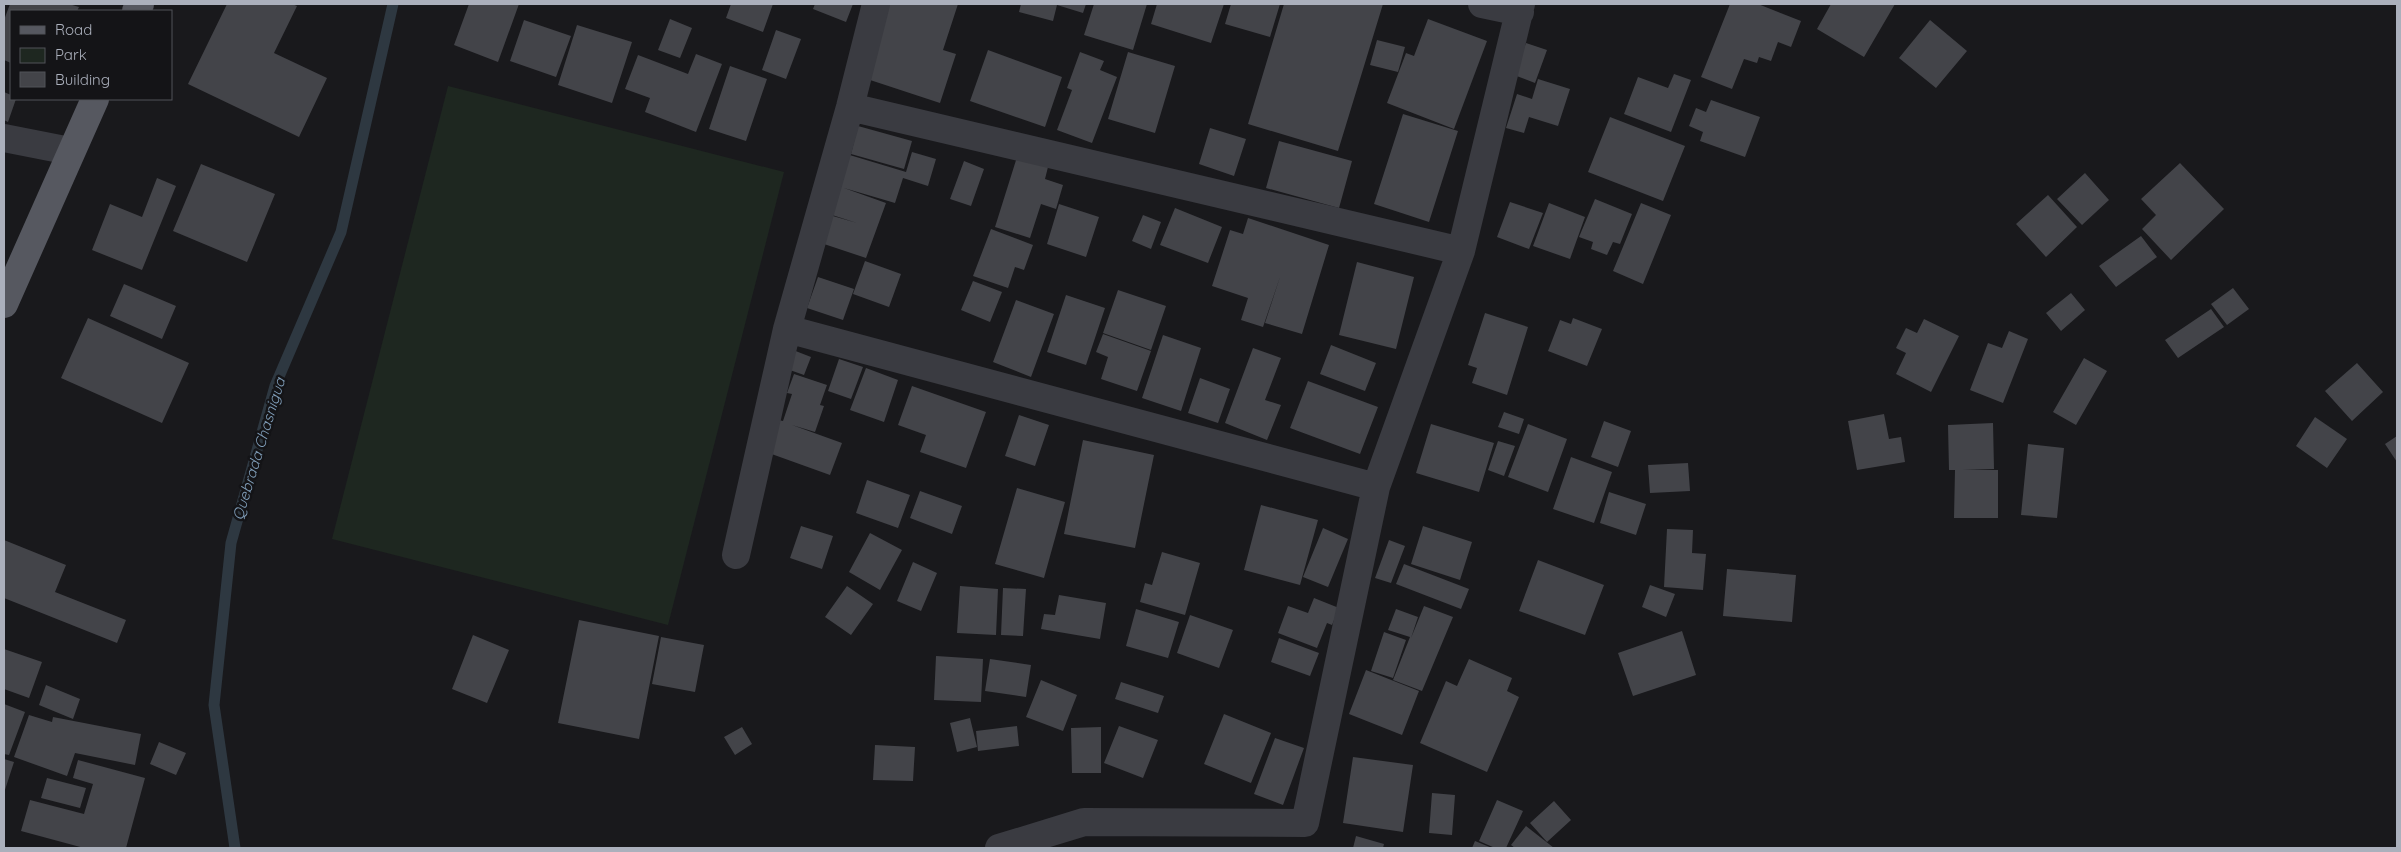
<svg xmlns="http://www.w3.org/2000/svg" width="2401" height="852" viewBox="0 0 2401 852" font-family="Quicksand,sans-serif">
<style>
.green{fill:#1e2720}
.lines{fill:none;stroke-linecap:round;stroke-linejoin:round}
.stream{stroke:#2e3841;stroke-width:11}
.building{fill:#434449}
.minor{stroke:#3a3b41;stroke-width:28}
.major{stroke:#565860;stroke-width:28}
.labels{text-anchor:middle;stroke-width:5;stroke-linejoin:round;paint-order:stroke}
.water-label{font-size:15px;font-style:italic;fill:#809eb9;stroke:#141417}
</style>
<rect width="100%" height="100%" fill="#19191c"/>
<path class="green" d="M 448,86 L 784,172 L 668,625 L 332,539 Z"/>
<g class="lines">
<path class="stream" d="M 235,848 L 214,705 L 231,543 L 275,386 L 341,232 L 393,4"/>
</g>
<path class="building" d="M 10,4 L 69,4 L 79,7 L 77,11 L 11,11 L 11,63 L 4,60 L 4,20 Z
M 227,4 L 292,4 L 297,6 L 274,53 L 327,78 L 299,137 L 188,84 Z
M 469,4 L 519,4 L 498,62 L 454,45 Z
M 731,4 L 773,4 L 763,32 L 726,18 Z
M 815,4 L 853,4 L 846,22 L 813,9 Z
M 886,4 L 958,4 L 943,50 L 956,54 L 940,103 L 864,78 Z
M 1021,4 L 1086,4 L 1083,13 L 1057,5 L 1053,21 L 1019,12 Z
M 1094,4 L 1147,4 L 1133,50 L 1084,35 Z
M 1157,4 L 1224,4 L 1211,43 L 1151,24 Z
M 1231,4 L 1280,4 L 1270,37 L 1225,24 Z
M 1284,4 L 1383,4 L 1338,151 L 1248,124 Z
M 1730,4 L 1758,4 L 1801,21 L 1791,47 L 1778,42 L 1771,61 L 1759,57 L 1757,63 L 1744,59 L 1732,89 L 1701,77 Z
M 1831,4 L 1895,4 L 1864,57 L 1817,29 Z
M 670,19 L 692,28 L 680,58 L 658,50 Z
M 1428,19 L 1487,41 L 1454,129 L 1387,103 L 1406,53 L 1414,56 Z
M 524,20 L 571,36 L 556,77 L 510,61 Z
M 1930,20 L 1967,51 L 1936,88 L 1899,58 Z
M 577,25 L 632,42 L 612,103 L 558,85 Z
M 776,30 L 801,39 L 786,79 L 762,70 Z
M 1377,40 L 1405,47 L 1398,72 L 1370,65 Z
M 1526,43 L 1547,50 L 1535,83 L 1514,75 Z
M 988,50 L 1062,77 L 1045,127 L 970,101 Z
M 1080,52 L 1104,61 L 1100,70 L 1117,77 L 1092,143 L 1057,130 L 1072,90 L 1067,88 Z
M 1128,52 L 1175,66 L 1155,133 L 1108,119 Z
M 696,54 L 722,64 L 696,132 L 645,112 L 650,98 L 625,89 L 638,55 L 688,74 Z
M 730,66 L 767,79 L 746,141 L 709,129 Z
M 1674,74 L 1691,80 L 1671,132 L 1624,114 L 1638,77 L 1668,88 Z
M 1538,79 L 1570,89 L 1558,126 L 1529,117 L 1524,133 L 1506,128 L 1517,94 L 1532,99 Z
M 4,92 L 11,95 L 11,99 L 16,99 L 8,122 L 4,120 Z
M 1711,100 L 1760,117 L 1745,157 L 1700,141 L 1703,132 L 1689,126 L 1696,108 L 1706,112 Z
M 1403,114 L 1458,131 L 1429,222 L 1374,204 Z
M 1610,117 L 1685,146 L 1663,201 L 1588,172 Z
M 858,126 L 912,141 L 904,169 L 851,154 Z
M 1210,128 L 1246,139 L 1234,176 L 1199,164 Z
M 1279,141 L 1352,161 L 1339,208 L 1266,188 Z
M 912,152 L 936,159 L 928,186 L 903,178 L 895,203 L 844,188 L 886,203 L 866,258 L 818,242 L 826,214 L 857,223 L 829,214 L 843,153 L 906,172 Z
M 1017,157 L 1048,167 L 1045,179 L 1063,185 L 1056,209 L 1041,204 L 1030,238 L 995,227 Z
M 964,161 L 984,169 L 971,206 L 950,199 Z
M 2180,163 L 2224,209 L 2171,260 L 2142,229 L 2156,215 L 2141,199 Z
M 201,164 L 275,194 L 247,262 L 173,231 Z
M 2085,173 L 2109,200 L 2082,225 L 2057,199 Z
M 157,178 L 176,186 L 142,270 L 92,250 L 110,204 L 142,217 Z
M 2048,195 L 2077,227 L 2046,257 L 2016,224 Z
M 1595,199 L 1632,214 L 1620,244 L 1613,242 L 1607,255 L 1591,249 L 1593,242 L 1579,237 Z
M 1510,202 L 1543,213 L 1529,249 L 1497,237 Z
M 1549,203 L 1585,217 L 1570,259 L 1533,246 Z
M 1641,203 L 1671,215 L 1643,284 L 1613,271 Z
M 1059,204 L 1099,217 L 1086,257 L 1047,244 Z
M 1175,208 L 1222,227 L 1208,263 L 1160,245 Z
M 1143,215 L 1161,222 L 1151,249 L 1132,241 Z
M 1248,218 L 1329,245 L 1302,334 L 1265,323 L 1280,277 L 1263,327 L 1241,320 L 1248,298 L 1212,286 L 1230,230 L 1243,234 Z
M 991,229 L 1033,245 L 1024,270 L 1015,267 L 1008,288 L 973,276 Z
M 2141,236 L 2157,257 L 2116,287 L 2099,266 Z
M 865,261 L 901,274 L 889,307 L 853,294 Z
M 1357,262 L 1414,277 L 1396,349 L 1339,335 Z
M 818,277 L 854,289 L 843,320 L 807,308 Z
M 973,281 L 1002,292 L 990,322 L 961,310 Z
M 124,284 L 176,306 L 162,339 L 110,316 Z
M 2233,288 L 2249,309 L 2227,325 L 2211,304 Z
M 1118,290 L 1166,306 L 1151,350 L 1103,333 Z
M 2071,293 L 2085,310 L 2061,331 L 2046,313 Z
M 1066,295 L 1105,308 L 1086,365 L 1047,352 Z
M 1016,300 L 1054,314 L 1031,377 L 993,362 Z
M 2211,309 L 2224,327 L 2178,358 L 2165,340 Z
M 1485,313 L 1528,327 L 1507,395 L 1472,383 L 1477,368 L 1468,365 Z
M 88,318 L 189,363 L 162,423 L 61,378 Z
M 1573,318 L 1602,329 L 1587,366 L 1548,351 L 1560,320 L 1571,324 Z
M 1924,319 L 1959,336 L 1931,392 L 1896,374 L 1906,353 L 1896,348 L 1906,328 L 1917,333 Z
M 2009,331 L 2028,339 L 2003,403 L 1970,390 L 1988,343 L 2002,348 Z
M 1103,334 L 1151,351 L 1137,391 L 1101,379 L 1108,357 L 1096,352 Z
M 1163,335 L 1201,348 L 1181,411 L 1142,398 Z
M 1331,345 L 1376,363 L 1365,391 L 1320,374 Z
M 1253,348 L 1281,358 L 1265,400 L 1281,405 L 1267,440 L 1225,423 Z
M 793,350 L 811,357 L 804,375 L 787,369 Z
M 2084,358 L 2107,371 L 2076,425 L 2053,412 Z
M 839,359 L 863,367 L 851,399 L 828,391 Z
M 2357,363 L 2383,392 L 2352,421 L 2325,391 Z
M 866,368 L 898,380 L 884,422 L 850,410 Z
M 794,374 L 827,385 L 820,405 L 824,406 L 815,432 L 792,425 L 842,443 L 830,475 L 766,452 L 778,420 L 783,421 L 792,394 L 787,393 Z
M 1200,378 L 1230,389 L 1218,423 L 1188,413 Z
M 1308,381 L 1378,407 L 1360,454 L 1290,428 Z
M 912,386 L 986,412 L 966,468 L 920,452 L 926,435 L 898,425 Z
M 1504,412 L 1524,419 L 1519,434 L 1498,427 Z
M 1884,414 L 1889,439 L 1901,437 L 1905,462 L 1857,470 L 1848,421 Z
M 1019,415 L 1049,425 L 1035,466 L 1005,456 Z
M 2315,417 L 2347,439 L 2327,468 L 2296,446 Z
M 1604,421 L 1631,431 L 1618,467 L 1591,457 Z
M 1993,423 L 1994,469 L 1963,470 L 1998,470 L 1998,518 L 1954,518 L 1955,470 L 1949,470 L 1948,425 Z
M 1431,424 L 1494,443 L 1479,492 L 1416,473 Z
M 1528,424 L 1567,439 L 1548,492 L 1508,477 Z
M 2397,436 L 2397,462 L 2385,444 Z
M 1083,440 L 1154,455 L 1135,548 L 1064,534 Z
M 1498,441 L 1515,446 L 1504,476 L 1488,470 Z
M 2028,444 L 2064,448 L 2057,518 L 2021,515 Z
M 1571,457 L 1612,472 L 1594,523 L 1553,509 Z
M 1688,463 L 1690,491 L 1650,493 L 1648,465 Z
M 867,480 L 910,495 L 898,528 L 856,513 Z
M 1017,488 L 1065,502 L 1044,578 L 995,564 Z
M 920,491 L 962,506 L 952,534 L 910,518 Z
M 1609,492 L 1646,504 L 1636,535 L 1600,523 Z
M 1261,505 L 1318,520 L 1300,585 L 1244,570 Z
M 801,526 L 833,536 L 822,569 L 790,558 Z
M 1423,526 L 1472,542 L 1460,580 L 1411,564 Z
M 1323,528 L 1348,539 L 1328,587 L 1303,577 Z
M 1667,529 L 1693,530 L 1692,553 L 1706,554 L 1703,590 L 1664,587 Z
M 870,533 L 902,550 L 880,590 L 849,572 Z
M 4,540 L 66,565 L 55,592 L 126,620 L 117,643 L 4,598 Z
M 1389,540 L 1405,546 L 1391,583 L 1375,578 Z
M 1162,552 L 1200,563 L 1185,615 L 1140,602 L 1145,583 L 1152,585 Z
M 1538,560 L 1604,585 L 1585,635 L 1519,611 Z
M 913,562 L 937,573 L 921,611 L 897,601 Z
M 1404,564 L 1469,589 L 1461,609 L 1396,584 Z
M 1727,569 L 1796,575 L 1792,622 L 1723,616 Z
M 1650,585 L 1675,594 L 1666,617 L 1642,607 Z
M 847,586 L 873,604 L 851,635 L 825,617 Z
M 960,586 L 998,589 L 996,635 L 957,633 Z
M 1003,588 L 1026,589 L 1023,636 L 1001,635 Z
M 1059,595 L 1106,603 L 1100,639 L 1041,629 L 1044,614 L 1055,615 Z
M 1314,598 L 1339,608 L 1332,625 L 1327,623 L 1317,648 L 1278,633 L 1288,606 L 1308,613 Z
M 1424,606 L 1453,617 L 1422,691 L 1393,680 L 1410,637 L 1388,630 L 1396,609 L 1418,617 L 1411,638 Z
M 1136,609 L 1179,622 L 1168,658 L 1126,646 Z
M 1190,615 L 1233,630 L 1219,668 L 1177,653 Z
M 579,620 L 659,636 L 639,739 L 558,723 Z
M 1682,631 L 1696,675 L 1633,696 L 1618,653 Z
M 1384,632 L 1406,640 L 1393,678 L 1371,671 Z
M 473,635 L 509,650 L 487,703 L 452,689 Z
M 661,637 L 704,645 L 695,692 L 652,684 Z
M 1279,638 L 1319,653 L 1310,676 L 1271,662 Z
M 4,649 L 42,662 L 29,698 L 4,689 Z
M 936,656 L 983,659 L 981,702 L 934,700 Z
M 990,659 L 1031,665 L 1026,697 L 985,691 Z
M 1469,659 L 1512,678 L 1507,691 L 1519,697 L 1487,772 L 1420,743 L 1446,681 L 1457,686 Z
M 1366,670 L 1419,691 L 1402,735 L 1349,714 Z
M 1041,680 L 1077,695 L 1063,731 L 1026,717 Z
M 1121,682 L 1164,696 L 1158,713 L 1115,699 Z
M 46,685 L 80,699 L 73,719 L 39,705 Z
M 4,704 L 25,712 L 9,755 L 4,754 Z
M 1224,714 L 1271,733 L 1251,783 L 1204,764 Z
M 29,715 L 52,722 L 53,717 L 141,734 L 135,765 L 75,753 L 67,776 L 14,757 Z
M 970,718 L 977,747 L 957,752 L 950,723 Z
M 1017,726 L 1019,746 L 978,751 L 976,731 Z
M 1119,726 L 1158,740 L 1143,778 L 1104,763 Z
M 742,727 L 752,744 L 735,755 L 724,737 Z
M 1101,727 L 1101,773 L 1072,773 L 1071,728 Z
M 1275,738 L 1304,748 L 1283,805 L 1254,794 Z
M 159,742 L 186,753 L 176,775 L 150,764 Z
M 875,745 L 915,747 L 913,781 L 873,780 Z
M 1353,757 L 1413,765 L 1403,832 L 1343,823 Z
M 4,759 L 14,762 L 4,793 Z
M 78,760 L 145,778 L 126,848 L 84,848 L 21,831 L 30,800 L 84,814 L 93,784 L 73,778 Z
M 47,778 L 86,788 L 80,808 L 41,798 Z
M 1432,793 L 1455,795 L 1452,835 L 1429,833 Z
M 1497,800 L 1523,811 L 1506,848 L 1495,848 L 1479,841 Z
M 1554,801 L 1571,820 L 1547,842 L 1530,823 Z
M 1526,826 L 1554,848 L 1515,848 L 1511,845 Z
M 1356,836 L 1384,844 L 1383,848 L 1353,848 Z
M 1475,841 L 1492,848 L 1472,848 Z"/>
<g class="lines">
<path class="minor" d="M 1482,4 L 1520,12
M 850,107 L 1461,251
M 4,138 L 70,151
M 787,329 L 1376,487
M 736,555 L 787,329 L 850,107 L 876,4
M 999,848 L 1084,822 L 1305,823 L 1376,487 L 1461,251 L 1521,4"/>
<path class="major" d="M 136,11 L 140,4
M 4,304 L 95,99"/>
</g>
<g class="labels">
<g class="water-label">
<text transform="translate(259 449) rotate(-73)" y="5">Quebrada Chasnigua</text>
</g>
</g>
<rect width="2401" height="852" fill="none" stroke="#abb0bc" stroke-width="10"/>
<rect x="10" y="10" width="162" height="90" fill="#141417" stroke="#505259"/>
<rect x="20" y="26" width="25" height="8" fill="#565860" stroke="#505259"/>
<text x="55" y="35" font-size="15" fill="#abb0bc">Road</text>
<rect x="20" y="48" width="25" height="15" fill="#1e2720" stroke="#505259"/>
<text x="55" y="60" font-size="15" fill="#abb0bc">Park</text>
<rect x="20" y="72" width="25" height="15" fill="#434449" stroke="#505259"/>
<text x="55" y="85" font-size="15" fill="#abb0bc">Building</text>
</svg>
